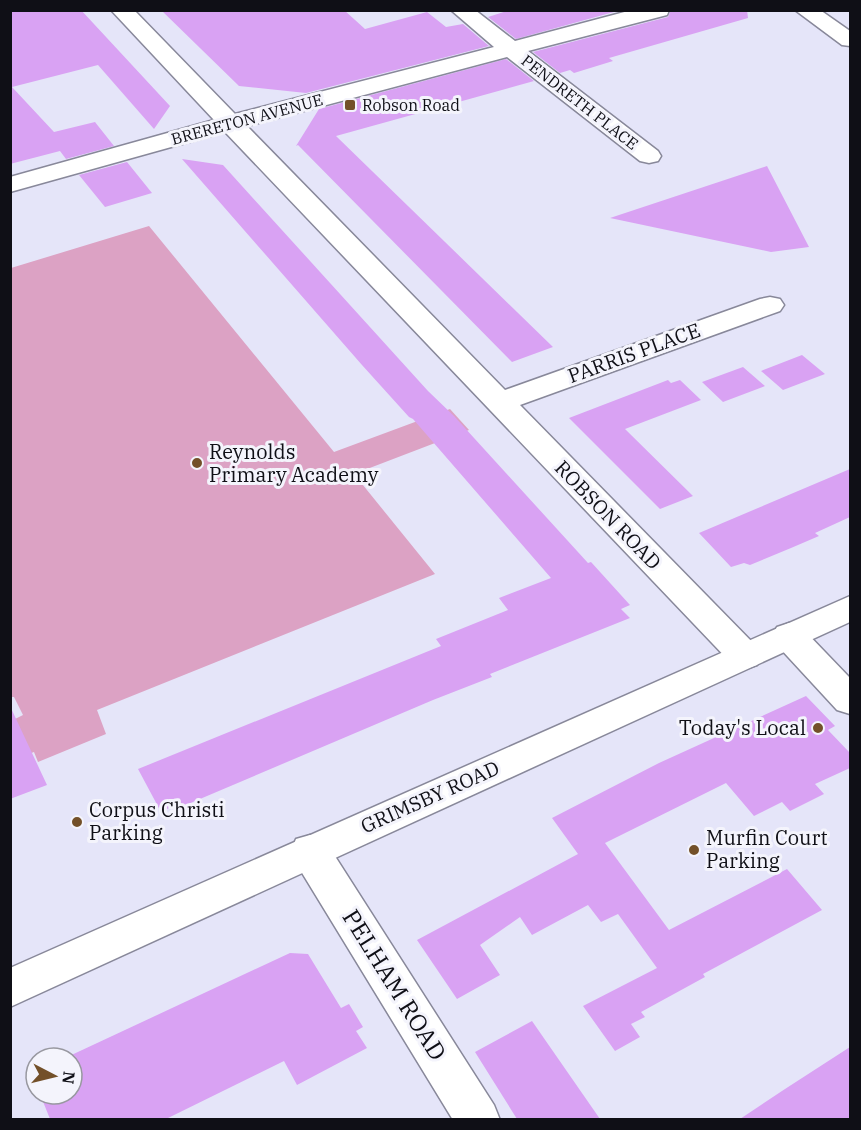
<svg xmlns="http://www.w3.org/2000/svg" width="861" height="1130" viewBox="0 0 861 1130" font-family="'IBM Plex Serif',serif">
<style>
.green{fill:#dca2c4}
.building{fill:#d9a2f3}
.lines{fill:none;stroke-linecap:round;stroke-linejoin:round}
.street-casing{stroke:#88889a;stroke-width:3}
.primary-casing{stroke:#88889a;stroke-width:3}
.street{fill:#fff;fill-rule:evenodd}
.primary{fill:#fff;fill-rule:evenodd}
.poi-dot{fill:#735029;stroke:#f4f4fc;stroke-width:2}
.labels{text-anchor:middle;stroke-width:6;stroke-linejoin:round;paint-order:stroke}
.far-street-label{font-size:16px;fill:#0f0f16;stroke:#f4f4fc}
.far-poi-label{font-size:16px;fill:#0f0f16;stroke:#f4f4fc;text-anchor:start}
.street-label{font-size:20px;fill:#0f0f16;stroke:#f4f4fc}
.poi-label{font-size:20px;fill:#0f0f16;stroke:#f4f4fc;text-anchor:start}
.near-street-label{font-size:24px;fill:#0f0f16;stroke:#f4f4fc}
</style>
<rect width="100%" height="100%" fill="#e5e5f9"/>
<path class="green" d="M 149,226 L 334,452 L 450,409 L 469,430 L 354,474 L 435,574 L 97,710 L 106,734 L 38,762 L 34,752 L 18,758 L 11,721 L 23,715 L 14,697 L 11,697 L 11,268 Z"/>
<path class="building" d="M 10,10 L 81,10 L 170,106 L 154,129 L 98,65 L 12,87 L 54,132 L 95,122 L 114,146 L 66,159 L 60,151 L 10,164 Z
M 161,10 L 344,10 L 365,29 L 427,12 L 446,27 L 463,24 L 489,46 L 306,93 L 239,86 Z
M 510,10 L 621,10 L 516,39 L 488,17 Z
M 671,10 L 747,10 L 748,18 L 609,58 L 613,61 L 574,73 L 570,70 L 560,73 L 533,52 L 668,17 Z
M 506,59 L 534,81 L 336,136 L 553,347 L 512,362 L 298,145 L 296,146 L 319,109 Z
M 182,159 L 223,165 L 428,391 L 454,416 L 588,563 L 591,562 L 630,605 L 621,609 L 630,618 L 490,674 L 492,677 L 433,700 L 174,810 L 173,806 L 161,812 L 138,769 L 441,646 L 436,639 L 508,610 L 499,598 L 551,578 L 413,419 L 409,417 L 362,365 Z
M 127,162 L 152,193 L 105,207 L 79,175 Z
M 767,166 L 809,247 L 771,252 L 610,218 Z
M 802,355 L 825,374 L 783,390 L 761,371 Z
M 743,367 L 765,386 L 723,402 L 702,382 Z
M 668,380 L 671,383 L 680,380 L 701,400 L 625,429 L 693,496 L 660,509 L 569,418 Z
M 850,469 L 850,517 L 815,533 L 819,536 L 791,548 L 750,565 L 744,563 L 731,567 L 699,533 Z
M 806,696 L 835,726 L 828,730 L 850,753 L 850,768 L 815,784 L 824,794 L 790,811 L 782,802 L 754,816 L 726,783 L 605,843 L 669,930 L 787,869 L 822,910 L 703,974 L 705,977 L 641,1012 L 645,1017 L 631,1024 L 640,1037 L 615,1051 L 583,1006 L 657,968 L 618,914 L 601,922 L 588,905 L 532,935 L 520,917 L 480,945 L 500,975 L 457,999 L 417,940 L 578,854 L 552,818 L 659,763 Z
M 10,706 L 47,785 L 10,799 Z
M 290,953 L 308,954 L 341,1008 L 349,1004 L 363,1027 L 356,1031 L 367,1048 L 297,1085 L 284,1061 L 166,1119 L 50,1119 L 40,1094 L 72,1094 L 72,1058 L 65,1058 Z
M 532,1021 L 600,1119 L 517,1119 L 475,1052 Z
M 850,1047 L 850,1119 L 740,1119 L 785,1089 Z"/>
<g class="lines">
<defs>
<path id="street" d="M 111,10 L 134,10 L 235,114 L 494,47 L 451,10 L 475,10 L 515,41 L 632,10 L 669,10 L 667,15 L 528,51 L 658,151 L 661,156 L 658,161 L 649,163 L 640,161 L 507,57 L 247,126 L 505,390 L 760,299 L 770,297 L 780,299 L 784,305 L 780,311 L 520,405 L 757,647 L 762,656 L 757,665 L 745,669 L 733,665 L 225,132 L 10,192 L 10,177 L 214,120 Z
M 795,10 L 820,10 L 850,31 L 850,46 L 842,45 Z
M 789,623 L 801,627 L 850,678 L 850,714 L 837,710 L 777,645 L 772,636 L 777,627 Z
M 310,835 L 324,839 L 494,1105 L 500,1120 L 453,1120 L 296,863 L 291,851 L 296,839 Z"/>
<path id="primary" d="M 850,596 L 850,622 L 10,1007 L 10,968 Z"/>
</defs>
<use href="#street" class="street-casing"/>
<use href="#primary" class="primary-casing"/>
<use href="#street" class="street"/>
<use href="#primary" class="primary"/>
</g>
<g class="poi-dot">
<rect x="344" y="99" width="12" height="12" rx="3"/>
<circle cx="197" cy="463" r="6"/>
<circle cx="818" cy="728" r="6"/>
<circle cx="77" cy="822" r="6"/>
<circle cx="694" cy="850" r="6"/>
</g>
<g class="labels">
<g class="far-street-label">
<text transform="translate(580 102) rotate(38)" y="6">PENDRETH PLACE</text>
<text transform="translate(247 119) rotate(-15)" y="6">BRERETON AVENUE</text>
</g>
<g class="far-poi-label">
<text x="362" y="111">Robson Road</text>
</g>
<g class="street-label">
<text transform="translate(634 353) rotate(-20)" y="7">PARRIS PLACE</text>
<text transform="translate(608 515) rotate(46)" y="7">ROBSON ROAD</text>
<text transform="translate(430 797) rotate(-24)" y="7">GRIMSBY ROAD</text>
</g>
<g class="poi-label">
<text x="209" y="459">Reynolds<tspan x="209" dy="23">Primary Academy</tspan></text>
<text x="806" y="735" text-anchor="end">Today's Local</text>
<text x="89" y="817">Corpus Christi<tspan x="89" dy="23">Parking</tspan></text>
<text x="706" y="845">Murfin Court<tspan x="706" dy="23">Parking</tspan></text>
</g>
<g class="near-street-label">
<text transform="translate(394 985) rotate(58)" y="8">PELHAM ROAD</text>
</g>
</g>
<rect width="861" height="1130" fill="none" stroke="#0f0f16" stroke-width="24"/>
<g transform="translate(54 1076) rotate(97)"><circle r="28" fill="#f4f4fc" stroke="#9898a0" stroke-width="1.5"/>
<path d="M0-4.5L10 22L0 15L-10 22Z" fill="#735029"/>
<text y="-9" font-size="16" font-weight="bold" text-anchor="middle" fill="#0f0f16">N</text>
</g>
</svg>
